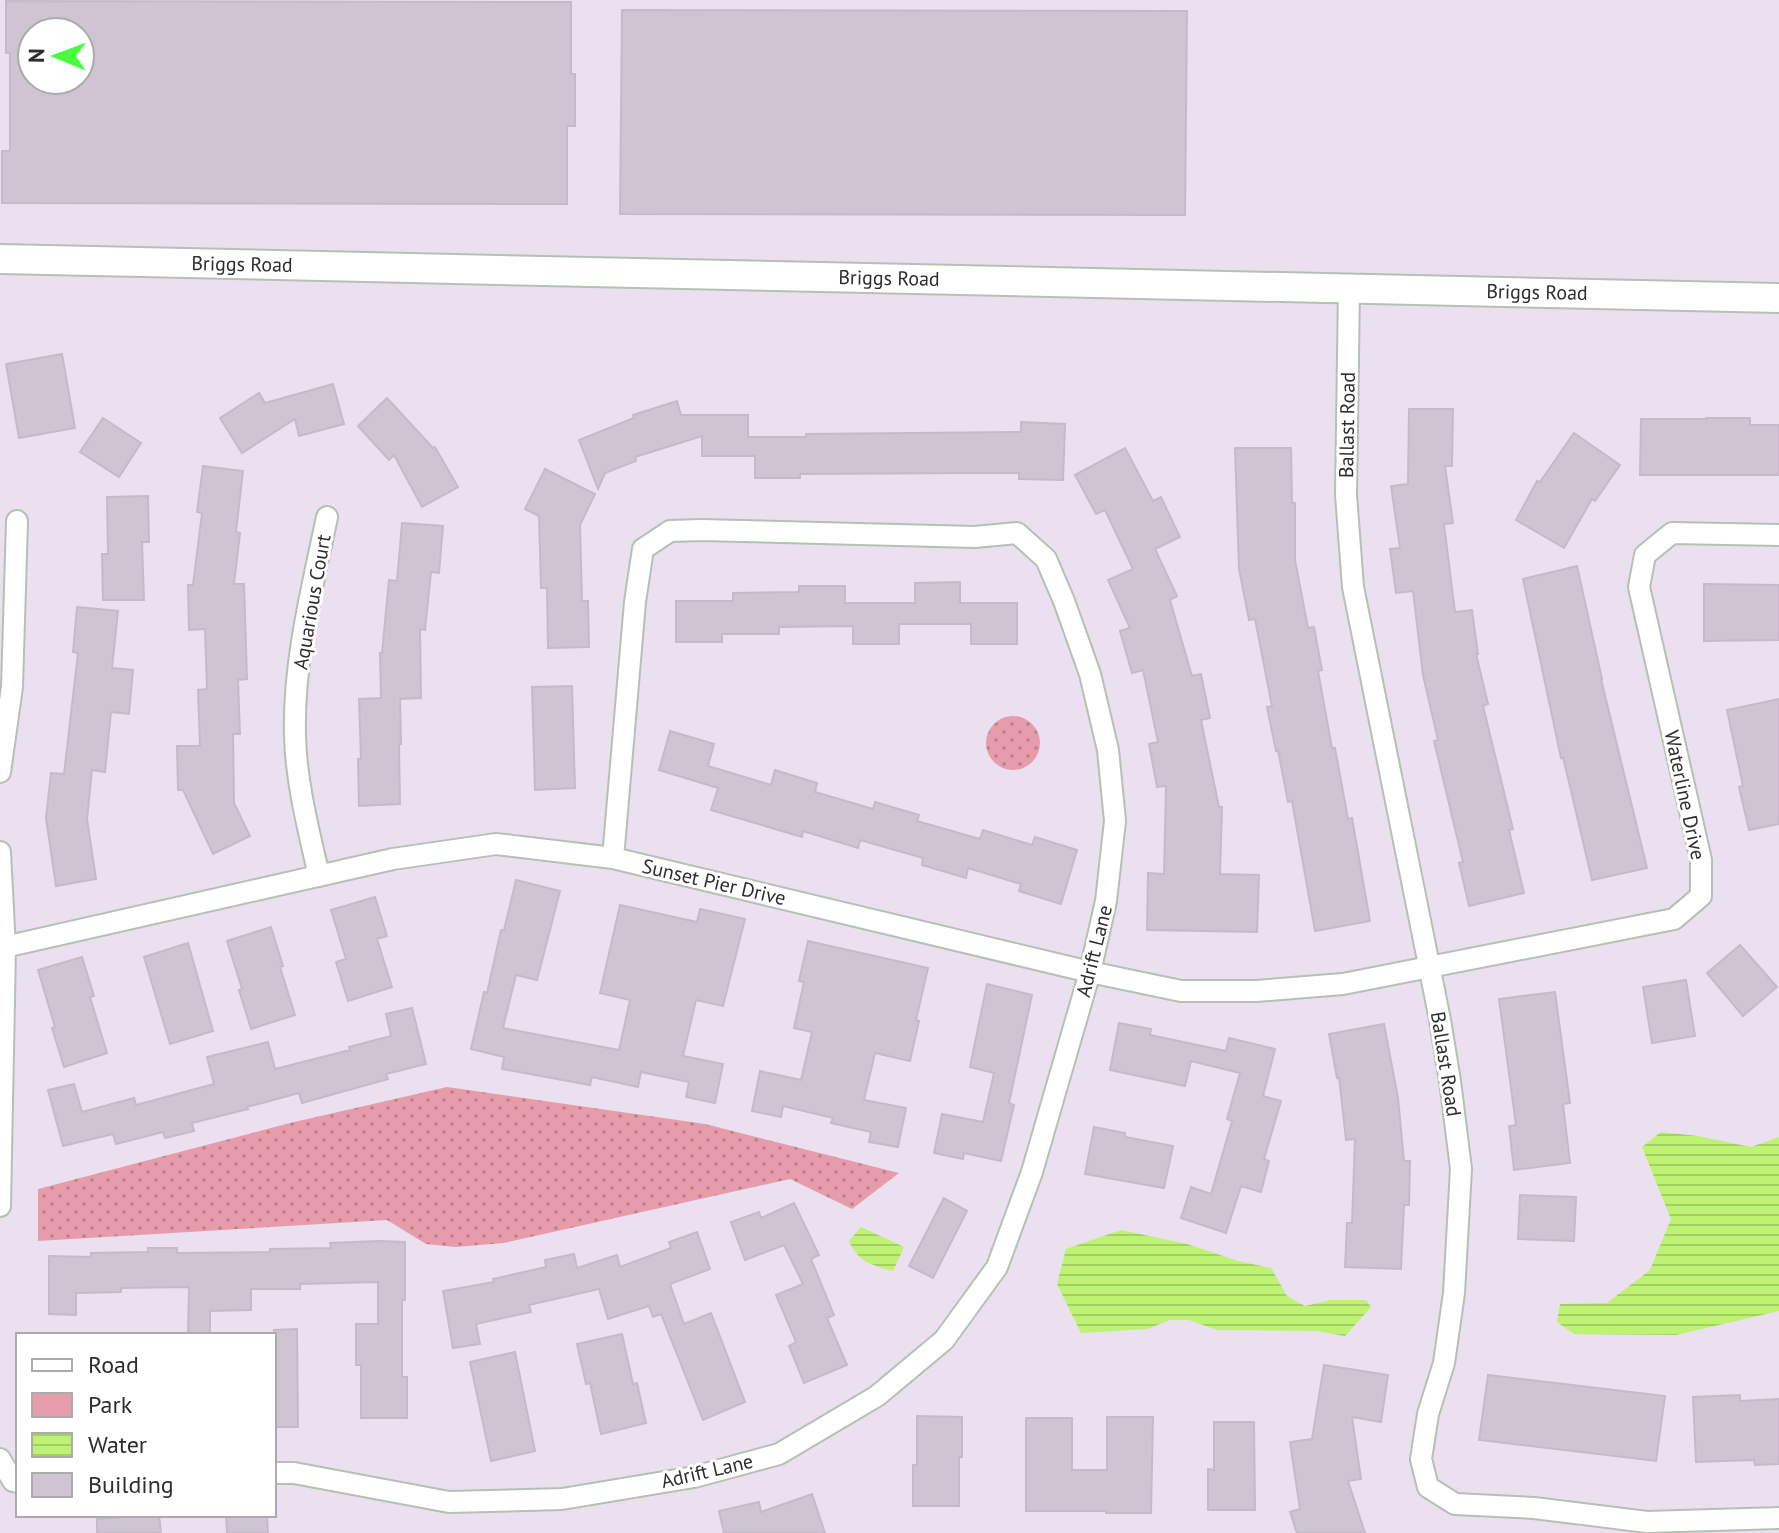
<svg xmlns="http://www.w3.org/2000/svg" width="1779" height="1533" viewBox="0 0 1779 1533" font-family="'PT Sans',sans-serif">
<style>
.green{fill:url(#green-dots)}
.water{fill:url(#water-rules)}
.building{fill:#cec4d2;stroke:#c7b9cb;stroke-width:2;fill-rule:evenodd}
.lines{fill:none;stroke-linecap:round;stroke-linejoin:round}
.street-casing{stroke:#b4c1b3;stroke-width:24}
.secondary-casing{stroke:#b4c1b3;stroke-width:32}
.street{stroke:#fff;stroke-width:20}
.secondary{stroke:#fff;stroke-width:28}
.labels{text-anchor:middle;stroke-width:6;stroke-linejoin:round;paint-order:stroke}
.street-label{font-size:20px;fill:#2d2d2d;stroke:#fff}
</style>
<defs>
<pattern id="green-dots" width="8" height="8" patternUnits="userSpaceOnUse" patternTransform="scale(2)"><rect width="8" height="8" fill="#e69cab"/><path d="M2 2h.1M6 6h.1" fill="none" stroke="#bb808c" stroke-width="1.8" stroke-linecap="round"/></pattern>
<pattern id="water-rules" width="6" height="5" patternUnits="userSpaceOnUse" patternTransform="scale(2)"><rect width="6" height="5" fill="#bef272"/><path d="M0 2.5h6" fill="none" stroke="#a4d063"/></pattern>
</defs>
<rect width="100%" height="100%" fill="#eae0ef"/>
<path class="green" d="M986 743a27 27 0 1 1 54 0a27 27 0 1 1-54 0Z
M 447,1087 L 705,1124 L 899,1173 L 852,1209 L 790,1179 L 504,1243 L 455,1247 L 426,1244 L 387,1220 L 38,1241 L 38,1189 L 290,1123 Z"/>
<path class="water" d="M 1661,1132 L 1698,1136 L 1751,1147 L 1779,1137 L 1779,1311 L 1676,1335 L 1574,1334 L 1557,1322 L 1560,1304 L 1607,1303 L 1650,1270 L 1671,1219 L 1642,1147 Z
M 861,1227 L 904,1247 L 893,1271 C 873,1266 857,1261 849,1241 Z
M 1121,1230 L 1187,1244 L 1238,1261 L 1271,1268 L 1287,1296 L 1305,1306 L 1331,1300 L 1366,1300 L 1371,1307 L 1345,1336 L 1316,1331 L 1217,1330 L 1189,1320 L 1170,1320 L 1147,1329 L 1081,1333 L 1057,1284 L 1066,1249 Z"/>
<path class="building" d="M 6,1 L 571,2 L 571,74 L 575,74 L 575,126 L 567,126 L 567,204 L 2,203 L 2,151 L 10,151 L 10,53 L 6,53 ZM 32,32 L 80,32 L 80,80 L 32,80 Z
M 622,10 L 1187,11 L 1185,215 L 620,214 Z
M 62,354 L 75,428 L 19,438 L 6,364 Z
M 333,384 L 344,424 L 299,436 L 295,419 L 242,453 L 220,418 L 259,393 L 265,403 Z
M 387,398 L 433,448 L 435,447 L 458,487 L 422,507 L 394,455 L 389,460 L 358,426 Z
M 677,401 L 681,415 L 748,415 L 748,437 L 806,437 L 806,434 L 1021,432 L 1021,422 L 1065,424 L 1063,480 L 1019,479 L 1019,473 L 970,473 L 800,474 L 800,478 L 755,478 L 755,456 L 702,456 L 702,436 L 635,457 L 636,461 L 605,473 L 598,489 L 579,440 L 634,418 L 633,415 Z
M 1409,409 L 1453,409 L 1452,466 L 1445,466 L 1453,523 L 1444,524 L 1455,612 L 1472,610 L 1478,654 L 1476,654 L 1488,704 L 1483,706 L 1513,829 L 1509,830 L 1524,893 L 1469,906 L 1459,863 L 1463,862 L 1434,741 L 1438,740 L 1423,675 L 1413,591 L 1396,593 L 1390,549 L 1400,548 L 1391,486 L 1408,484 Z
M 103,418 L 141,443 L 119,477 L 80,452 Z
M 1706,418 L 1750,418 L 1750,425 L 1779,425 L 1779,475 L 1640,475 L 1641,419 L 1706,419 Z
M 1574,433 L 1620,465 L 1595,501 L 1592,499 L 1564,548 L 1516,520 L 1537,481 L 1540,482 Z
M 1125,448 L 1153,501 L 1161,497 L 1180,537 L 1155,549 L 1177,596 L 1170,600 L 1192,676 L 1201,674 L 1210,718 L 1201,720 L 1219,807 L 1222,807 L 1220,874 L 1259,875 L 1257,932 L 1147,930 L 1148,873 L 1164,874 L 1166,786 L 1157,787 L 1149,744 L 1158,742 L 1143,670 L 1132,673 L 1120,631 L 1130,628 L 1108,580 L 1133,569 L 1105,510 L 1096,514 L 1075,475 Z
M 1235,448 L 1291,448 L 1292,503 L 1295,503 L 1295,560 L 1308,628 L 1314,627 L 1322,670 L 1318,671 L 1332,748 L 1335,748 L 1348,819 L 1352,818 L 1370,921 L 1315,931 L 1292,801 L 1288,802 L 1278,750 L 1276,751 L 1267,707 L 1272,706 L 1255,619 L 1249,620 L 1239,569 Z
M 203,466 L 243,471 L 236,532 L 240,533 L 234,584 L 244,584 L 247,679 L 238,680 L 240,734 L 233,734 L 234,803 L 250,836 L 213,854 L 183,790 L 178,790 L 177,746 L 200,746 L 198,690 L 207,689 L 205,629 L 189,630 L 188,585 L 193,585 L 202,513 L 197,512 Z
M 545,469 L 595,494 L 580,525 L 582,601 L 588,601 L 589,647 L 548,648 L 547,588 L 541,588 L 539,516 L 525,509 Z
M 148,496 L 149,542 L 142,542 L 144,600 L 103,600 L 102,554 L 108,554 L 107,497 Z
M 402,523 L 443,526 L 439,573 L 431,572 L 425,630 L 420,629 L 421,698 L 400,699 L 401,744 L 399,744 L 400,804 L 359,806 L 358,759 L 361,759 L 359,699 L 381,698 L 380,653 L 382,653 L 389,580 L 397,581 Z
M 1577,566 L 1602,679 L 1601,679 L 1647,868 L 1592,880 L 1563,757 L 1561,758 L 1523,579 Z
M 960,582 L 960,603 L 1017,603 L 1017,644 L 971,644 L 971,624 L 899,624 L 899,644 L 853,644 L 853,626 L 779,627 L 779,634 L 722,634 L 722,642 L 676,642 L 676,601 L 733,601 L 733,593 L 799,592 L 799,586 L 845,586 L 845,603 L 915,603 L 915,583 Z
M 1704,584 L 1779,585 L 1779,640 L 1704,641 Z
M 77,607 L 118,611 L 112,668 L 133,670 L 129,714 L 111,712 L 105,772 L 92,770 L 87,819 L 96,879 L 56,886 L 46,818 L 51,773 L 64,774 L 78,653 L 73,652 Z
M 572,686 L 575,788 L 535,790 L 532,687 Z
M 1779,699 L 1779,824 L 1749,830 L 1739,787 L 1743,786 L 1727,710 Z
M 670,731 L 714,744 L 708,766 L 771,785 L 775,770 L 817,783 L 815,792 L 873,809 L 875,802 L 919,815 L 917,821 L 980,839 L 983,830 L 1032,845 L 1035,837 L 1077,850 L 1061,904 L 1019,891 L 1021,884 L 968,868 L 966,878 L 922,865 L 923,858 L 860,840 L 858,848 L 803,831 L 802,837 L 711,810 L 718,788 L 659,770 Z
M 516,880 L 560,891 L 537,980 L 516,975 L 503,1028 L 619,1050 L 630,1000 L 600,993 L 620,905 L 697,922 L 700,909 L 745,919 L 723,1006 L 696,1000 L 683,1056 L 723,1064 L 715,1103 L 686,1097 L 689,1082 L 641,1072 L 638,1087 L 592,1077 L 590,1085 L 502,1069 L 504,1057 L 471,1049 L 484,992 L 487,993 L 501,930 L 504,930 Z
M 375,897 L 387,936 L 377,939 L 392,987 L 348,1001 L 336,962 L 346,959 L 331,910 Z
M 271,927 L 283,966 L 280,967 L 295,1015 L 251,1029 L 239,990 L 242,989 L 227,941 Z
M 808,941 L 928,968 L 916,1020 L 919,1021 L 910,1061 L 875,1053 L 864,1100 L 906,1108 L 898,1147 L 869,1142 L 871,1132 L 831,1123 L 833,1118 L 783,1106 L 781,1117 L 752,1111 L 760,1071 L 801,1080 L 812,1032 L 794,1028 L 804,982 L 799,981 Z
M 188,943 L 213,1031 L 170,1044 L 144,957 Z
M 1740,945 L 1777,987 L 1743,1016 L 1707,973 Z
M 82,957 L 94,996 L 90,997 L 107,1053 L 64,1067 L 52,1028 L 55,1027 L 38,970 Z
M 1686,980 L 1695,1036 L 1652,1043 L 1643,987 Z
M 987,984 L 1032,995 L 1009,1103 L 1014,1105 L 1001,1161 L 964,1153 L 963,1159 L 934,1153 L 942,1114 L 983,1122 L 994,1073 L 970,1067 Z
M 1555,992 L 1570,1103 L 1563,1104 L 1570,1163 L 1514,1170 L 1509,1126 L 1516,1125 L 1499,999 Z
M 412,1008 L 426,1064 L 386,1074 L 388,1079 L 302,1103 L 299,1093 L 247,1107 L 248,1109 L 192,1123 L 194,1131 L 165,1138 L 163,1132 L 116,1144 L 113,1134 L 63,1146 L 48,1090 L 74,1084 L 82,1112 L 134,1098 L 136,1105 L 214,1084 L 207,1057 L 268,1042 L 275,1069 L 350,1050 L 349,1047 L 391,1036 L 386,1014 Z
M 1119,1023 L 1151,1029 L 1150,1035 L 1226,1051 L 1229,1038 L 1275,1049 L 1263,1096 L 1281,1101 L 1264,1159 L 1269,1161 L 1261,1192 L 1241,1186 L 1226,1233 L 1181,1218 L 1191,1187 L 1211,1194 L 1232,1121 L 1227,1119 L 1240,1073 L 1191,1061 L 1185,1086 L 1110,1070 Z
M 1384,1024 L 1398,1098 L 1404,1161 L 1410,1161 L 1409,1205 L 1404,1205 L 1401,1269 L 1345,1267 L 1347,1223 L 1352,1223 L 1355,1139 L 1346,1140 L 1339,1077 L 1337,1078 L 1329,1034 Z
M 1094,1127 L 1125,1133 L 1125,1137 L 1173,1146 L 1164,1188 L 1085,1174 Z
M 1520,1195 L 1576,1197 L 1574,1241 L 1518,1239 Z
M 944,1198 L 967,1211 L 933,1278 L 909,1266 Z
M 794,1203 L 819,1255 L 811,1259 L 834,1315 L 827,1318 L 847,1365 L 804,1383 L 789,1346 L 796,1342 L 776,1295 L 803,1284 L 784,1245 L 745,1260 L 731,1222 L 759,1212 L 761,1218 Z
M 697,1232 L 710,1269 L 670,1284 L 684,1324 L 711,1313 L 745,1402 L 703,1420 L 661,1314 L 653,1317 L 649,1306 L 608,1319 L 599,1289 L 529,1305 L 531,1312 L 476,1324 L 480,1344 L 453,1348 L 443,1291 L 494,1282 L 493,1279 L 546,1267 L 545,1260 L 574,1254 L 577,1268 L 617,1255 L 620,1267 L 671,1248 L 669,1242 Z
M 379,1241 L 405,1242 L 405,1300 L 402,1300 L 402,1377 L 407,1377 L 407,1418 L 361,1418 L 361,1365 L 356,1365 L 356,1324 L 378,1324 L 378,1282 L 300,1284 L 300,1289 L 251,1289 L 251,1310 L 210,1311 L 210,1335 L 188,1335 L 189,1287 L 121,1288 L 121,1292 L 76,1293 L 76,1315 L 49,1314 L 49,1256 L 91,1257 L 91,1253 L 148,1252 L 148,1248 L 177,1248 L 177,1253 L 270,1252 L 270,1249 L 331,1248 L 330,1243 Z
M 297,1329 L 298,1427 L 274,1427 L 274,1330 Z
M 622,1334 L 633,1384 L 637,1383 L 646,1423 L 601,1434 L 590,1383 L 586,1384 L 577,1344 Z
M 515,1352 L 535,1451 L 491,1461 L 470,1362 Z
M 1324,1365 L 1388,1375 L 1381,1422 L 1352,1417 L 1361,1479 L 1348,1481 L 1365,1533 L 1297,1533 L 1290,1512 L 1300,1509 L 1290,1442 L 1312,1439 Z
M 1488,1375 L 1665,1396 L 1656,1461 L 1479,1440 Z
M 1740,1395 L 1740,1401 L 1779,1399 L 1779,1464 L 1755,1465 L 1754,1460 L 1696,1462 L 1693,1397 Z
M 917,1416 L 962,1417 L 962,1457 L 959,1457 L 959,1506 L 913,1506 L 913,1465 L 917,1465 Z
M 1107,1417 L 1153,1417 L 1151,1513 L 1106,1513 L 1106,1511 L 1026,1511 L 1026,1418 L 1072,1418 L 1072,1470 L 1107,1470 Z
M 1214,1422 L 1254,1422 L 1255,1510 L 1208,1510 L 1208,1469 L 1214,1470 Z
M 812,1494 L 825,1533 L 724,1533 L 719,1511 L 759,1502 L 761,1512 Z
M 147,1515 L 159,1515 L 161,1533 L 97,1533 L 97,1519 Z
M 226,1515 L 267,1515 L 268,1533 L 227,1533 Z"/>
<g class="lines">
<defs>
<path id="street" d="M 1349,288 L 1346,495 L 1353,587 L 1440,1020 L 1450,1081 L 1461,1169 L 1454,1293 L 1444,1363 L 1428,1414 L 1421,1459 L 1428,1487 L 1455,1504 L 1534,1508 L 1647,1522 L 1779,1518
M 0,772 L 12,687 L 17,521
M 0,852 L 5,948 L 0,1206
M 319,876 C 309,832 296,782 295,736 C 293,662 312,589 327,517
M 0,948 L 393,859 L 496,844 L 613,858 L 1090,972 L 1181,991 L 1256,991 L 1343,984 L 1674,919 L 1701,896 L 1701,860 L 1639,587 L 1645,555 L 1672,533 L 1779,535
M 0,1459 L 13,1481 L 18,1482
M 274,1473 L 294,1473 L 449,1502 L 562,1499 L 694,1477 L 779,1454 L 877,1396 L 944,1340 L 997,1267 L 1032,1172 L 1090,972 L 1106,901 L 1115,821 L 1108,750 L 1090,674 L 1064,601 L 1046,559 L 1017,533 L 975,537 L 701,530 L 670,531 L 643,549 L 635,602 L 613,858"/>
<path id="secondary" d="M 0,259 L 1779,298"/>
</defs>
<use href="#street" class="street-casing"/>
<use href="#secondary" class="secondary-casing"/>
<use href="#street" class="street"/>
<use href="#secondary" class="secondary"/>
</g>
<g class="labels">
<g class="street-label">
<text transform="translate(242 264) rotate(1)" y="7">Briggs Road</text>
<text transform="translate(889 278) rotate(1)" y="7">Briggs Road</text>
<text transform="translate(1537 292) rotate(1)" y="7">Briggs Road</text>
<text transform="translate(1347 425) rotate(-89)" y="7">Ballast Road</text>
<text transform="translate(312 602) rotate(-80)" y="7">Aquarious Court</text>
<text transform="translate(1685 795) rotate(78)" y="7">Waterline Drive</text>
<text transform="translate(714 882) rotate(13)" y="7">Sunset Pier Drive</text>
<text transform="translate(1094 951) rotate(-76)" y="7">Adrift Lane</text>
<text transform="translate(1446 1064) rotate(81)" y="7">Ballast Road</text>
<text transform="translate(707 1471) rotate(-13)" y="7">Adrift Lane</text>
</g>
</g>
<rect x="16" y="1333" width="260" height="184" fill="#ffffff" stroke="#ababab" stroke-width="2"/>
<rect x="32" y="1359" width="40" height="12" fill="#ffffff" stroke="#ababab" stroke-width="2"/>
<text x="88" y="1373" font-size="24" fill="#2d2d2d">Road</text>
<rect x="32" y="1393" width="40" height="24" fill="#e69cab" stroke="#ababab" stroke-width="2"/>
<text x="88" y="1413" font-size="24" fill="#2d2d2d">Park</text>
<rect x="32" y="1433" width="40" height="24" fill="url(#water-rules)" stroke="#ababab" stroke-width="2"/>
<text x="88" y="1453" font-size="24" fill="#2d2d2d">Water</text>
<rect x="32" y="1473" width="40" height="24" fill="#cec4d2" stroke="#ababab" stroke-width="2"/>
<text x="88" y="1493" font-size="24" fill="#2d2d2d">Building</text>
<g transform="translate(56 56) rotate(271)"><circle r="38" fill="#ffffff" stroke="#ababab" stroke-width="2"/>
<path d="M0-6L14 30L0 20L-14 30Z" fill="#47fe3e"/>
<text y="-12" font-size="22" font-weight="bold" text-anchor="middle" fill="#2d2d2d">N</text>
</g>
</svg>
